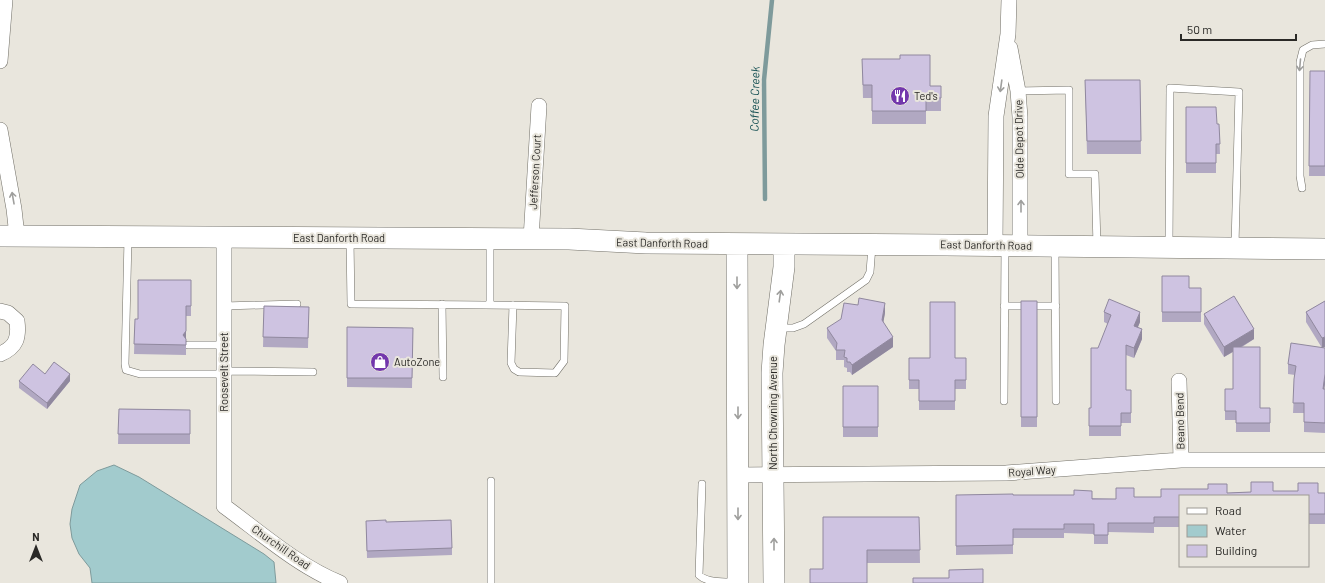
<svg xmlns="http://www.w3.org/2000/svg" width="1325" height="583" viewBox="0 0 1325 583" font-family="Barlow,sans-serif">
<style>
.water{fill:#a2cbcd;stroke:#7e9a9b}
.lines{fill:none;stroke-linecap:round;stroke-linejoin:round}
.stream{stroke:#7e9a9b;stroke-width:4.5}
.lane-casing{stroke:#727068;stroke-width:8}
.street-casing{stroke:#727068;stroke-width:16}
.secondary-casing{stroke:#727068;stroke-width:22}
.lane{stroke:#fff;stroke-width:7}
.street{stroke:#fff;stroke-width:15}
.secondary{stroke:#fff;stroke-width:21}
.wall{fill:#b1a8c2}
.shaded-wall{fill:#90889e}
.building{fill:#cec3e1;stroke:#90889e}
.oneway{stroke:#9f9f9d}
.labels{text-anchor:middle;stroke-width:4;stroke-linejoin:round;paint-order:stroke}
.poi-label{font-size:11px;fill:#2a2926;stroke:#e9e6dd;text-anchor:start}
.street-label{font-size:11px;fill:#2a2926;stroke:#e9e6dd}
.water-label{font-size:12px;font-style:italic;fill:#144f52;stroke:#e9e6dd}
</style>
<rect width="100%" height="100%" fill="#e9e6dd"/>
<path class="water" d="M 114,465 L 139,477 L 264,554 L 274,562 L 276,583 L 92,583 L 90,568 L 79,554 L 72,538 L 70,524 L 72,509 L 80,485 L 97,471 Z"/>
<g class="lines">
<path class="stream" d="M 765,199 L 764,80 L 772,0"/>
<defs>
<path id="lane" d="M 1018,91 L 1069,90 L 1069,174 L 1095,174 L 1097,246
M 1302,188 L 1300,176 L 1300,62 L 1303,50 L 1312,45 L 1325,44
M 128,239 L 125,364 L 126,370 L 140,374 L 224,374
M 350,240 L 351,304 C 422,304 494,305 565,306 L 564,361 L 555,373 L 519,372 L 514,369 L 511,363 L 513,305
M 1169,245 L 1170,88 L 1239,92 L 1235,245
M 1055,248 L 1056,401
M 442,304 L 443,377
M 490,305 L 490,241
M 224,306 L 297,304
M 1004,306 L 1056,306
M 778,328 L 793,328 L 804,324 L 866,280 L 870,272 L 872,246
M 188,345 L 224,345
M 224,371 L 313,372
M 1004,401 L 1005,247
M 491,481 L 491,583
M 702,484 L 699,575 C 707,583 725,582 736,582"/>
<path id="street" d="M 1010,48 L 1018,91 L 1020,117 L 1020,245
M 0,61 L 5,0
M 0,130 L 14,209 L 17,236
M 224,237 L 224,506 C 261,533 298,566 340,583
M 531,239 L 539,106
M 995,245 L 996,116 L 1008,34 L 1009,0
M 0,311 L 8,313 L 17,321 C 19,337 17,347 0,354
M 1179,381 L 1181,460
M 738,475 L 1006,473 L 1181,460 L 1325,460"/>
<path id="secondary" d="M 0,236 L 569,239 L 646,243 L 945,245 L 1325,249
M 737,244 L 738,583
M 774,583 L 772,373 L 774,345 L 784,267 L 784,244"/>
</defs>
<use href="#lane" class="lane-casing"/>
<use href="#street" class="street-casing"/>
<use href="#secondary" class="secondary-casing"/>
<use href="#lane" class="lane"/>
<use href="#street" class="street"/>
<use href="#secondary" class="secondary"/>
</g>
<path class="wall" d="M 862,59 L 930,86 L 941,86 L 941,111 L 926,111 L 926,124 L 872,124 L 872,98 L 863,98 Z
M 1310,71 L 1325,71 L 1325,176 L 1309,176 Z
M 1085,80 L 1140,80 L 1141,154 L 1087,154 Z
M 1186,107 L 1217,124 L 1219,124 L 1220,154 L 1216,154 L 1216,173 L 1186,173 Z
M 1162,276 L 1189,288 L 1201,288 L 1201,322 L 1162,322 Z
M 191,280 L 191,316 L 186,316 L 186,355 L 134,354 L 135,319 L 138,319 Z
M 1021,301 L 1037,301 L 1037,427 L 1021,427 Z
M 1325,301 L 1323,348 L 1325,348 L 1325,384 L 1324,389 L 1325,389 L 1325,433 L 1304,432 L 1304,413 L 1293,413 L 1295,375 L 1288,374 L 1288,364 L 1322,348 L 1306,322 L 1306,312 Z
M 264,306 L 309,307 L 308,348 L 263,347 Z
M 1104,312 L 1140,322 L 1138,327 L 1142,339 L 1134,358 L 1126,355 L 1126,390 L 1131,390 L 1131,423 L 1121,423 L 1121,436 L 1089,436 L 1089,408 L 1091,408 L 1108,324 L 1104,322 Z
M 885,313 L 883,322 L 893,347 L 852,375 L 850,372 L 847,372 L 847,368 L 844,367 L 844,360 L 836,360 L 836,351 L 827,338 L 827,328 Z
M 1204,314 L 1254,339 L 1242,347 L 1260,408 L 1270,408 L 1270,432 L 1236,432 L 1236,420 L 1225,420 L 1225,389 L 1233,389 L 1233,352 L 1224,357 L 1204,324 Z
M 347,327 L 413,328 L 412,388 L 347,387 Z
M 909,358 L 966,358 L 966,389 L 955,389 L 955,410 L 919,410 L 919,389 L 909,389 Z
M 45,374 L 70,381 L 47,409 L 19,388 L 19,381 Z
M 843,386 L 878,386 L 878,437 L 843,437 Z
M 119,409 L 190,410 L 190,444 L 118,444 Z
M 1273,491 L 1325,493 L 1325,524 L 1308,524 L 1308,496 L 1180,496 L 1180,527 L 1154,527 L 1154,533 L 1108,532 L 1108,544 L 1094,544 L 1094,534 L 1064,533 L 1064,538 L 1013,538 L 1013,554 L 956,555 L 956,495 L 1013,495 L 1116,499 L 1134,497 L 1161,497 L 1227,493 Z
M 919,517 L 920,563 L 867,563 L 823,569 Z
M 366,521 L 386,522 L 452,548 L 452,555 L 367,558 Z"/>
<path class="shaded-wall" d="M 885,303 L 885,313 L 882,330 L 882,320 Z
M 186,306 L 186,341 L 183,335 Z
M 1140,312 L 1140,322 L 1134,336 L 1134,326 Z
M 1142,329 L 1142,339 L 1134,358 L 1134,348 Z
M 1254,329 L 1254,339 L 1224,357 L 1224,347 Z
M 893,337 L 893,347 L 852,375 L 852,365 Z
M 1325,337 L 1325,347 L 1322,348 L 1322,338 Z
M 70,374 L 70,381 L 47,409 L 47,403 Z
M 1325,374 L 1325,384 L 1323,399 L 1323,389 Z"/>
<path class="building" d="M 900,55 L 930,55 L 930,86 L 941,86 L 941,98 L 926,98 L 926,111 L 872,111 L 872,85 L 863,85 L 862,59 L 900,59 Z
M 1310,71 L 1325,71 L 1325,166 L 1309,166 Z
M 1085,80 L 1140,80 L 1141,141 L 1087,141 Z
M 1186,107 L 1216,107 L 1217,124 L 1219,124 L 1220,144 L 1216,144 L 1216,163 L 1186,163 Z
M 1162,276 L 1189,276 L 1189,288 L 1201,288 L 1201,312 L 1162,312 Z
M 138,280 L 191,280 L 191,306 L 186,306 L 186,331 L 183,335 L 186,339 L 186,345 L 134,344 L 135,319 L 138,319 Z
M 1234,296 L 1254,329 L 1224,347 L 1204,314 Z
M 859,298 L 885,303 L 882,320 L 893,337 L 852,365 L 850,362 L 847,362 L 847,358 L 844,357 L 845,350 L 836,350 L 837,343 L 827,328 L 841,319 L 844,303 L 858,305 Z
M 1109,299 L 1140,312 L 1134,326 L 1142,329 L 1134,348 L 1126,345 L 1126,390 L 1131,390 L 1131,413 L 1121,413 L 1121,426 L 1089,426 L 1089,408 L 1091,408 L 1091,348 L 1098,348 L 1111,315 L 1104,312 Z
M 1021,301 L 1037,301 L 1037,417 L 1021,417 Z
M 1325,301 L 1325,337 L 1322,338 L 1306,312 Z
M 930,302 L 955,302 L 955,358 L 966,358 L 966,380 L 955,380 L 955,401 L 919,401 L 919,380 L 909,380 L 909,358 L 930,358 Z
M 264,306 L 309,307 L 308,338 L 263,337 Z
M 347,327 L 413,328 L 412,378 L 347,378 Z
M 1291,343 L 1325,348 L 1325,374 L 1323,389 L 1325,389 L 1325,423 L 1304,422 L 1304,403 L 1293,403 L 1294,379 L 1296,366 L 1288,364 Z
M 1233,347 L 1260,347 L 1260,408 L 1270,408 L 1270,423 L 1236,423 L 1236,411 L 1225,411 L 1225,389 L 1233,389 Z
M 54,362 L 70,374 L 47,403 L 19,381 L 33,364 L 45,374 Z
M 843,386 L 878,386 L 878,427 L 843,427 Z
M 119,409 L 190,410 L 190,434 L 118,434 Z
M 1251,482 L 1273,482 L 1273,491 L 1298,491 L 1298,483 L 1318,483 L 1318,493 L 1325,493 L 1325,514 L 1308,514 L 1308,496 L 1180,496 L 1180,517 L 1154,517 L 1154,523 L 1108,523 L 1108,535 L 1094,535 L 1094,524 L 1064,524 L 1064,529 L 1013,529 L 1013,545 L 956,546 L 956,495 L 1013,494 L 1013,495 L 1074,495 L 1074,490 L 1092,491 L 1092,499 L 1116,499 L 1116,488 L 1134,488 L 1134,497 L 1161,497 L 1161,489 L 1208,489 L 1208,484 L 1227,484 L 1227,493 L 1251,492 Z
M 823,517 L 919,517 L 920,550 L 867,550 L 867,583 L 810,583 L 810,569 L 823,569 Z
M 386,520 L 386,522 L 451,520 L 452,548 L 367,551 L 366,521 Z
M 983,569 L 983,583 L 913,583 L 913,578 L 949,578 L 949,570 Z"/>
<defs><path id="oneway-shaft" d="M-6 0H5M1.5-3L5.5 0L1.5 3" fill="none" stroke-width="1.6" stroke-linecap="round" stroke-linejoin="round"/></defs>
<g class="oneway">
<use href="#oneway-shaft" transform="translate(1300 65) rotate(95)"/>
<use href="#oneway-shaft" transform="translate(1001 86) rotate(98)"/>
<use href="#oneway-shaft" transform="translate(13 198) rotate(-100)"/>
<use href="#oneway-shaft" transform="translate(1021 206) rotate(-90)"/>
<use href="#oneway-shaft" transform="translate(737 283) rotate(90)"/>
<use href="#oneway-shaft" transform="translate(780 296) rotate(-82)"/>
<use href="#oneway-shaft" transform="translate(738 413) rotate(90)"/>
<use href="#oneway-shaft" transform="translate(738 514) rotate(90)"/>
<use href="#oneway-shaft" transform="translate(774 544) rotate(-90)"/>
</g>
<defs>
<symbol id="restaurant-disc" viewBox="-11 -11 22 22"><circle r="9.5" fill="#7337ac" stroke="#e9e6dd"/><path d="M-5-6h1v4h1v-4h1v4h1v-4h1v5L-1.5 .5V6h-2V.5L-5-1ZM5-6V6H3V1.5H1.5Q1.5-4 5-6Z" fill="#fff"/></symbol>
<symbol id="shop-disc" viewBox="-11 -11 22 22"><circle r="9.5" fill="#7337ac" stroke="#e9e6dd"/><path d="M-5-2.5h2.3a2.7 3.5 0 0 1 5.4 0H5L5.5 6h-11ZM-1.5-2.5h3a1.5 2.3 0 0 0-3 0Z" fill="#fff"/></symbol>
</defs>
<g fill-rule="evenodd">
<use href="#restaurant-disc" x="889" y="85" width="22" height="22"/>
<use href="#shop-disc" x="369" y="351" width="22" height="22"/>
</g>
<g class="labels">
<g class="poi-label">
<text x="914" y="100">Ted's</text>
<text x="394" y="366">AutoZone</text>
</g>
<g class="street-label">
<text transform="translate(1019 139) rotate(-91)" y="4">Olde Depot Drive</text>
<text transform="translate(535 172) rotate(-87)" y="4">Jefferson Court</text>
<text x="339" y="242">East Danforth Road</text>
<text transform="translate(662 243) rotate(1)" y="4">East Danforth Road</text>
<text transform="translate(986 245) rotate(1)" y="4">East Danforth Road</text>
<text transform="translate(224 372) rotate(-90)" y="4">Roosevelt Street</text>
<text transform="translate(773 413) rotate(-90)" y="4">North Chowning Avenue</text>
<text transform="translate(1180 421) rotate(-91)" y="4">Beano Bend</text>
<text transform="translate(1032 471) rotate(-4)" y="4">Royal Way</text>
<text transform="translate(281 547) rotate(35)" y="4">Churchill Road</text>
</g>
<g class="water-label">
<text transform="translate(755 99) rotate(-89)" y="4">Coffee Creek</text>
</g>
</g>
<rect x="1179" y="495" width="130" height="72" fill="#e9e6dd" stroke="#9d9a94"/>
<rect x="1187" y="508" width="20" height="6" fill="#ffffff" stroke="#9d9a94"/>
<text x="1215" y="515" font-size="12" fill="#2a2926">Road</text>
<rect x="1187" y="525" width="20" height="12" fill="#a2cbcd" stroke="#9d9a94"/>
<text x="1215" y="535" font-size="12" fill="#2a2926">Water</text>
<rect x="1187" y="545" width="20" height="12" fill="#cec3e1" stroke="#9d9a94"/>
<text x="1215" y="555" font-size="12" fill="#2a2926">Building</text>
<g transform="translate(36 547)" stroke="#e9e6dd" stroke-width="3" paint-order="stroke">
<path d="M0-3L7 15L0 10L-7 15Z" fill="#2a2926"/>
<text y="-6" font-size="11" font-weight="bold" text-anchor="middle" fill="#2a2926">N</text>
</g>
<path d="M1181 34v6h115v-6" fill="none" stroke="#2a2926" stroke-width="2"/>
<text x="1187" y="34" font-size="12" fill="#2a2926" stroke="#e9e6dd" stroke-width="3" paint-order="stroke">50 m</text>
</svg>
